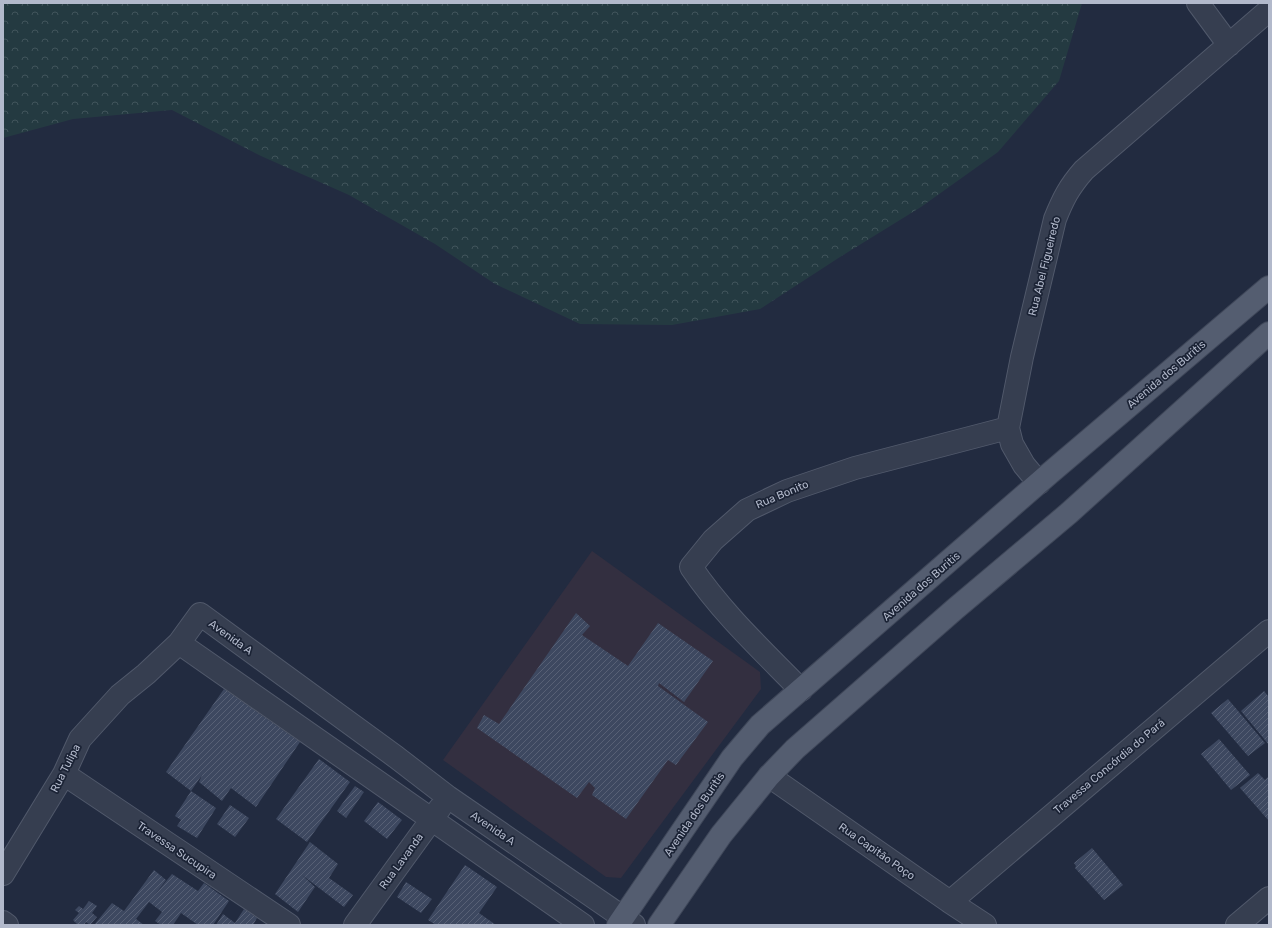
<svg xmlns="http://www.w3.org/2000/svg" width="1272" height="928" viewBox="0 0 1272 928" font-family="Rubik,sans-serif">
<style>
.medical{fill:#332f40}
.forest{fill:url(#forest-crowns)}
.building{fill:url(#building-hatch)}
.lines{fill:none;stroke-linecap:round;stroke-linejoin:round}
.minor-casing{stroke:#51596b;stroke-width:24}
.major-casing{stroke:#3f4759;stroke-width:24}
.minor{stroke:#363e50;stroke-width:22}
.major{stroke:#545d70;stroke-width:22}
.labels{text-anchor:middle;stroke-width:3.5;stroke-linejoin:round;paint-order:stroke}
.street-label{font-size:11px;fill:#b2b9cb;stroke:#1b2335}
</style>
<defs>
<pattern id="forest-crowns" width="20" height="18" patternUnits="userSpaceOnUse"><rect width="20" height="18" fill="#243a41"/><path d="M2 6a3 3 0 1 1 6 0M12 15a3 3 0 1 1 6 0" fill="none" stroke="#41545b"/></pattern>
<pattern id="building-hatch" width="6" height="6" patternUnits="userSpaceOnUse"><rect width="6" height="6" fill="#3d4860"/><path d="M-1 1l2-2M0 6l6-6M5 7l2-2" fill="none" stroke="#576075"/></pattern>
</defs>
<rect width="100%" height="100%" fill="#222b40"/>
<path class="medical" d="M 592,551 L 760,672 L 761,689 L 621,878 L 606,877 L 443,760 Z"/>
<path class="forest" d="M 3,3 L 1082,3 L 1059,81 L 998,152 L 921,207 L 840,257 L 760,309 L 672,325 L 580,324 L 495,284 L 435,244 L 349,195 L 261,156 L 172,110 L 73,119 L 3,138 Z"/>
<path class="building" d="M 576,613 L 590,626 L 582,635 L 628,666 L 658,623 L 713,661 L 684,702 L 659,683 L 658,686 L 708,722 L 676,765 L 668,760 L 626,819 L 592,795 L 595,788 L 589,782 L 577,798 L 477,728 L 484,715 L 499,724 Z
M 224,689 L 300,742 L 256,807 L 231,788 L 222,801 L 199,782 L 202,775 L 191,791 L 166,772 Z
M 1264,691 L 1269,697 L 1269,745 L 1241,711 Z
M 1228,699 L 1265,743 L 1248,756 L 1211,713 Z
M 1219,739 L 1250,775 L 1231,790 L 1201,754 Z
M 319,759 L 350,782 L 307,842 L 276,819 Z
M 1258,773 L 1265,780 L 1269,776 L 1269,821 L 1240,788 Z
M 355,786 L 364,792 L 346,818 L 337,811 Z
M 191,791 L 216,808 L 197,838 L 177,826 L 181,820 L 175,816 Z
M 378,802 L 402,820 L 387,839 L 364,821 Z
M 230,805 L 249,818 L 235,837 L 217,824 Z
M 310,842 L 338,864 L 329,878 L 353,895 L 344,907 L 302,875 L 315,887 L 298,912 L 275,894 Z
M 1092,848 L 1123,885 L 1104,900 L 1075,868 L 1076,866 L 1074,863 Z
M 465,865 L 497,887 L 479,913 L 496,925 L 436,925 L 428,920 Z
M 154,870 L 166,880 L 154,896 L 172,874 L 198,891 L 204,883 L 229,901 L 213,925 L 198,925 L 181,913 L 173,925 L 161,925 L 155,921 L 162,912 L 149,902 L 136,919 L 144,925 L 94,925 L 112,903 L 124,911 Z
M 406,882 L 432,899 L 421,913 L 397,897 Z
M 89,901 L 97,906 L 92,913 L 97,917 L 90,925 L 86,922 L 84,925 L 78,925 L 73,920 L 79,913 L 75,910 L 79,906 L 83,909 Z
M 244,909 L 257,918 L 253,925 L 216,925 L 223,914 L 235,923 Z"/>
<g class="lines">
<defs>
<path id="minor" d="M 1198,3 L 1229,45
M 1039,483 L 1024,465 L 1012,444 L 1008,428 L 1022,357 L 1055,219 C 1063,199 1069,187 1084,170 L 1269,10
M 179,643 L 583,925
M 801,690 C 762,650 722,613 691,567 L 713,540 L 747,510 L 787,491 L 855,468 L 1008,428
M 64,774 L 289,925
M 769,776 L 950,902 L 985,925
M 3,874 L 64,774 L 80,739 L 120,695 L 146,674 L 179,643 L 200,614 L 396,757 L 448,797 L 634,925
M 950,902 L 1269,631
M 3,922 L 7,925
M 355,925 L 440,808
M 1237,925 L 1269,898"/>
<path id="major" d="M 618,925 L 732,758 L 760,725 L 1050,473 L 1269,287
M 659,925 L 721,835 L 769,776 L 795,749 L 955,609 L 1069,513 L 1269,333"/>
</defs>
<use href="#minor" class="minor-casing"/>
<use href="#major" class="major-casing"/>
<use href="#minor" class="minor"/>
<use href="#major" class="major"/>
</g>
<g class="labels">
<g class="street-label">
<text transform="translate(1044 266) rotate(-76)" y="4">Rua Abel Figueiredo</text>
<text transform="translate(1166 374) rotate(-40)" y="4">Avenida dos Buritis</text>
<text transform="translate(782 494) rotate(-23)" y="4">Rua Bonito</text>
<text transform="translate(921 586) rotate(-41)" y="4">Avenida dos Buritis</text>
<text transform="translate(231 637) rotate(36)" y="4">Avenida A</text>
<text transform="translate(1109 766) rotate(-40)" y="4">Travessa Concórdia do Pará</text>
<text transform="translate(65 768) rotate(-63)" y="4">Rua Tulipa</text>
<text transform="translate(694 814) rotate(-56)" y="4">Avenida dos Buritis</text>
<text transform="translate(493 828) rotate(34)" y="4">Avenida A</text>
<text transform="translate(177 850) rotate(34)" y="4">Travessa Sucupira</text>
<text transform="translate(877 851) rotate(35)" y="4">Rua Capitão Poço</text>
<text transform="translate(401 861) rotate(-54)" y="4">Rua Lavanda</text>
</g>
</g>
<rect width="1272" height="928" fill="none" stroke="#b2b9cb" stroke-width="8"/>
</svg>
